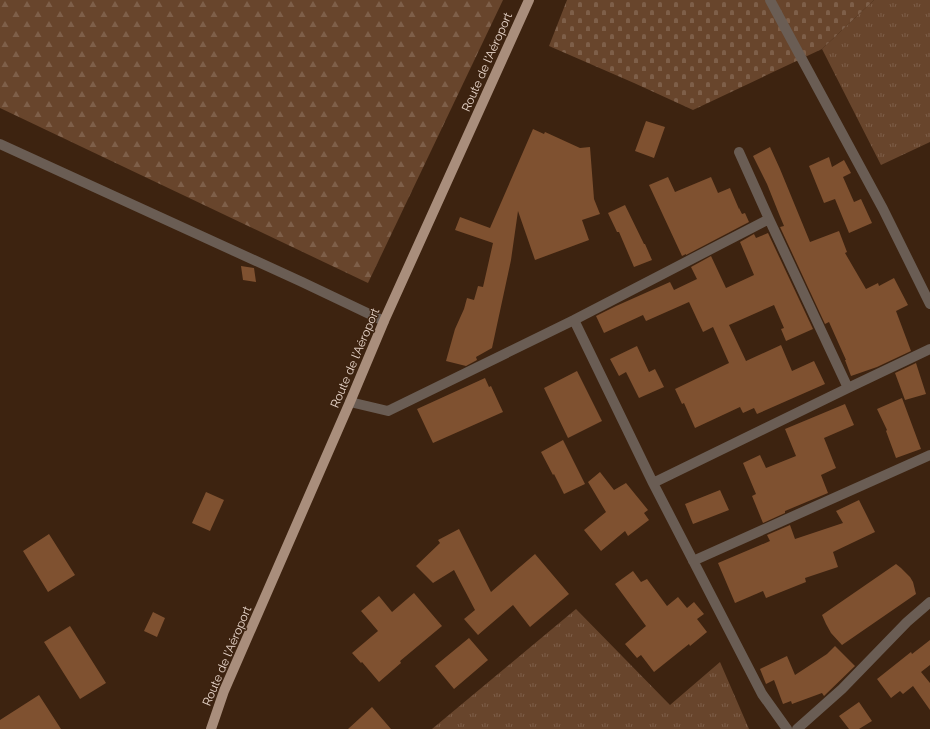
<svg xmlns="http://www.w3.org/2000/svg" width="930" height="729" viewBox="0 0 930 729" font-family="Raleway,sans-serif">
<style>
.grass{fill:url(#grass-tufts)}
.forest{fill:url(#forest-firs)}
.cemetery{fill:url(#cemetery-stones)}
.building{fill:#7f5130}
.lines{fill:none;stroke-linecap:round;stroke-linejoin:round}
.minor{stroke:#6a5d54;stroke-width:10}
.major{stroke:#a98e7c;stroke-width:10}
.labels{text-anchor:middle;stroke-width:3;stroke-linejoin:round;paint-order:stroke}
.street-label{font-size:12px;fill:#e9d7cc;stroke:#3d2310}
</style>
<defs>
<pattern id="grass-tufts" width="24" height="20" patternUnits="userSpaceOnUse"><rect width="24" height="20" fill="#68452c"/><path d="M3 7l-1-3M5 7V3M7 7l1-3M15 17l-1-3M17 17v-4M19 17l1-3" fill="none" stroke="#7e5f49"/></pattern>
<pattern id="forest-firs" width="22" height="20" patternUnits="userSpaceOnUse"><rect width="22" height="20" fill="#68452c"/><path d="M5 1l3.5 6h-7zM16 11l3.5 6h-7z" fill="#7e5f49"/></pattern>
<pattern id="cemetery-stones" width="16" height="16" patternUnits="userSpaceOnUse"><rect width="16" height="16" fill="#68452c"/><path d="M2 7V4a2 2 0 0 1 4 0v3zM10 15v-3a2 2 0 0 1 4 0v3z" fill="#7e5f49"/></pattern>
</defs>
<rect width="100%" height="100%" fill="#3d2310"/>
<path class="grass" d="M 874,0 L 930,0 L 930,142 L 881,165 L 822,49 Z
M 576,609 L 670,705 L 720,662 L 749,729 L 432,729 Z"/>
<path class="forest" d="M 0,0 L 503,0 L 368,283 L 0,108 Z"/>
<path class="cemetery" d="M 567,0 L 874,0 L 822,49 L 693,110 L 634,83 L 549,46 Z"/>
<path class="building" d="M 646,121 L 665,127 L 654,158 L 635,151 Z
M 533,129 L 544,134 L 545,132 L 580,148 L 590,147 L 594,199 L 600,214 L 582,220 L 589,240 L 535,260 L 518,211 L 511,260 L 492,348 L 476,357 L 477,360 L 466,366 L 446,361 L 455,329 L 464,309 L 467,298 L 474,300 L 478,286 L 483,287 L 493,243 L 455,230 L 460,217 L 490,228 Z
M 770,147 L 780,169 L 810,242 L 839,231 L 847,252 L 845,253 L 866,289 L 878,283 L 879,286 L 894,278 L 908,305 L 896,311 L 911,351 L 877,367 L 851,376 L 845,360 L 846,360 L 829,322 L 825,324 L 780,227 L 784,226 L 779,214 L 767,184 L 753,156 Z
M 829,157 L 832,167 L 844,160 L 851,173 L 843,177 L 854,202 L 861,199 L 872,223 L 849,233 L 835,199 L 824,203 L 809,166 Z
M 668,177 L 675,192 L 711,177 L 718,193 L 730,188 L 739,209 L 739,208 L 742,214 L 745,213 L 749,222 L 686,255 L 686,254 L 682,256 L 649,185 Z
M 625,205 L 644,244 L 645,244 L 652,260 L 634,267 L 619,232 L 617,232 L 608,213 Z
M 768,233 L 813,329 L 786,341 L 781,329 L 784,328 L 774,305 L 729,325 L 746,361 L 781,345 L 792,371 L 814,361 L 825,384 L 757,414 L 754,408 L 743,413 L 740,407 L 695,428 L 684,403 L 682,404 L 675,389 L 729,363 L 713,327 L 703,332 L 689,302 L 646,321 L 643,315 L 604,333 L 596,316 L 616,306 L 670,282 L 674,290 L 697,279 L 691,267 L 711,256 L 726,288 L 754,275 L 740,242 L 754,234 L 756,238 Z
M 241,266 L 254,268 L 256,282 L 243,280 Z
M 637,346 L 649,372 L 655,369 L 664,387 L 639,398 L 626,372 L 619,376 L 610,359 Z
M 916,363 L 926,394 L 905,400 L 895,373 Z
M 577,371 L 602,421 L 568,438 L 544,388 Z
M 485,378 L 489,387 L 491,386 L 503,412 L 433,443 L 417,409 Z
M 902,398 L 921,449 L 896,458 L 886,431 L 887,430 L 877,409 Z
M 845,404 L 854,425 L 824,438 L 836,468 L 821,475 L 828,493 L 785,511 L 785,513 L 763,523 L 752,496 L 756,494 L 743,463 L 760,455 L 766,468 L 796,456 L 785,429 Z
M 563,440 L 585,484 L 564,494 L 554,474 L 553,475 L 541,452 Z
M 600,472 L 614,490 L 626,483 L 648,510 L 644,513 L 649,520 L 628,536 L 625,531 L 601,551 L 584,530 L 606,512 L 588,482 Z
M 720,490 L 729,510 L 693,524 L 685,504 Z
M 206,492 L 224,500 L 210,531 L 192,523 Z
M 859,500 L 875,532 L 833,552 L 838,567 L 805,578 L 806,582 L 766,598 L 763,591 L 735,603 L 718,563 L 770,541 L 767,535 L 790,525 L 795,539 L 843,523 L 836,511 Z
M 459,529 L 491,592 L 535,554 L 569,594 L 530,627 L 513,605 L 478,635 L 464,619 L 475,610 L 454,570 L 433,583 L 416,566 L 440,543 L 438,540 Z
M 49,534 L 75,575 L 48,592 L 23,551 Z
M 896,564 L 901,568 L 910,577 L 913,582 L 916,594 L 842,645 L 831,633 L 826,624 L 822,615 Z
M 633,571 L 641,582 L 647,579 L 667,606 L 678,597 L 687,608 L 694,602 L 704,614 L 697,619 L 707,632 L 690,646 L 689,644 L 654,672 L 641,655 L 637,658 L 625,644 L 646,626 L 615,584 Z
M 414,593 L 442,626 L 400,661 L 401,663 L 379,682 L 362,662 L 361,663 L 352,653 L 378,631 L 361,611 L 379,596 L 392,612 Z
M 153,612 L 165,618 L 157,637 L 144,631 Z
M 70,626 L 106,683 L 80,699 L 44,642 Z
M 469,638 L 488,660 L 454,689 L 435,666 Z
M 930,640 L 930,665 L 921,672 L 930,683 L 930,710 L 913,686 L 903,694 L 900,691 L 891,698 L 877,679 L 911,652 L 912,654 Z
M 835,646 L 855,666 L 824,696 L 822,693 L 792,704 L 791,701 L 783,704 L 774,680 L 766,684 L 760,669 L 787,656 L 795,675 L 827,654 Z
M 39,695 L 61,729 L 0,729 L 0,720 Z
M 859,702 L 872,721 L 859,729 L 849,729 L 839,716 Z
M 372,707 L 391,729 L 348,729 Z"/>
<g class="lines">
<path class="minor" d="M 770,0 L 883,209 L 930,304
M 0,144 L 302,282 L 384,321
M 739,152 L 769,219 L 848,388
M 574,320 L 653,483 L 762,694 L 787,729
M 350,402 L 388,411 L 574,320 L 769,219
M 653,483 L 848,388 L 930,349
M 693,561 L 930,455
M 797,729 L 842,689 L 907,622 L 930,602"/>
<path class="major" d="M 211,729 L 224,691 L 350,402 L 384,321 L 529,0"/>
</g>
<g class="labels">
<g class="street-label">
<text transform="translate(487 62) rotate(-66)" y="4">Route de l'Aéroport</text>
<text transform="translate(355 358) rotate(-67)" y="4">Route de l'Aéroport</text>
<text transform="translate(227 656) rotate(-67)" y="4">Route de l'Aéroport</text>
</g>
</g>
</svg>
